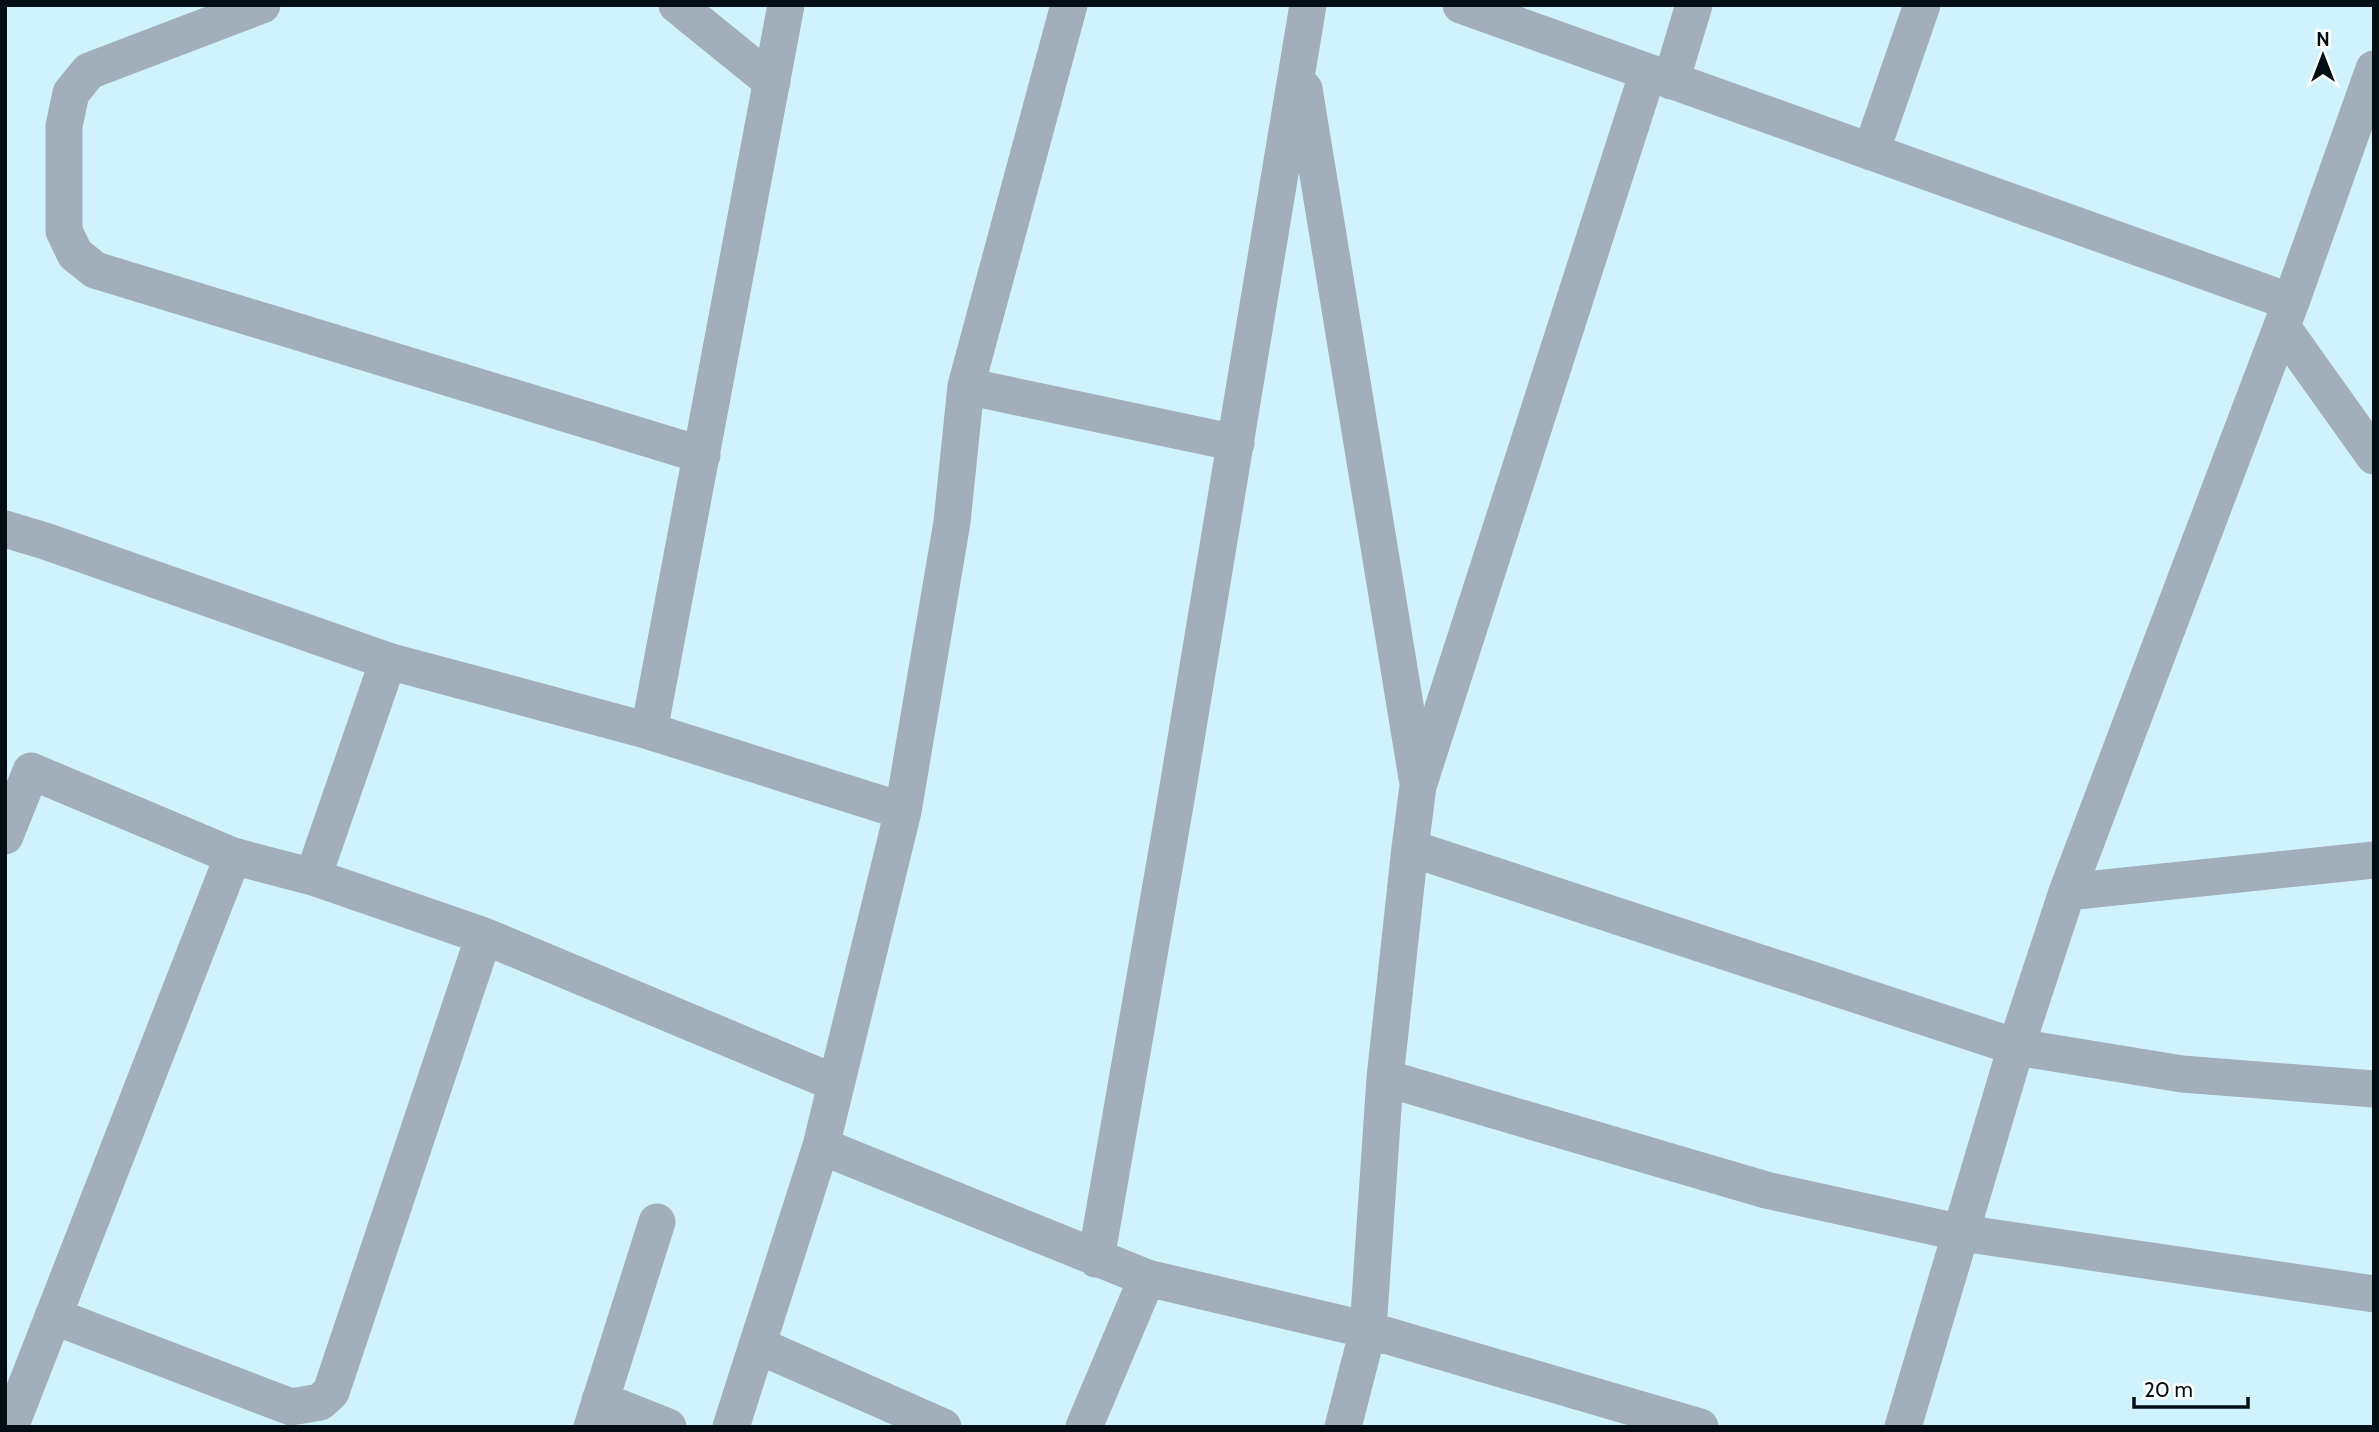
<svg xmlns="http://www.w3.org/2000/svg" width="2379" height="1432" viewBox="0 0 2379 1432" font-family="Cabin,sans-serif">
<style>
.lines{fill:none;stroke-linecap:round;stroke-linejoin:round}
.minor{stroke:#a2aeba;stroke-width:37}
</style>
<rect width="100%" height="100%" fill="#d0f2fd"/>
<g class="lines">
<path class="minor" d="M 262,5 L 89,71 L 71,93 L 64,126 L 64,231 L 75,254 L 95,270 L 702,455
M 677,5 L 772,82
M 1461,5 L 2291,302
M 1671,81 L 1694,5
M 1304,89 L 1417,778
M 1871,152 L 1922,5
M 2282,327 L 2374,456
M 966,386 L 1236,443
M 5,529 L 45,541 L 388,661 L 649,731 L 903,811
M 649,731 L 786,5
M 5,836 L 31,771 L 233,856 L 313,877 L 484,936 L 835,1083
M 1410,848 L 1418,786 L 1648,72
M 313,877 L 388,661
M 2067,892 L 2374,860
M 1385,1078 L 1766,1190 L 1962,1233 L 2374,1294
M 821,1146 L 1147,1278 L 1368,1330 L 1700,1427
M 1096,1259 L 1175,805 L 1308,5
M 53,1316 L 291,1407 L 320,1402 L 331,1392 L 484,936
M 757,1345 L 943,1427
M 600,1400 L 668,1427
M 10,1427 L 233,856
M 592,1427 L 657,1222
M 731,1427 L 821,1146 L 903,811 L 952,522 L 966,386 L 1069,5
M 1084,1427 L 1147,1278
M 1343,1427 L 1368,1330 L 1385,1078 L 1410,848 L 2016,1047 L 2182,1074 L 2374,1089
M 1903,1427 L 2016,1047 L 2067,892 L 2291,302 L 2374,69"/>
</g>
<rect width="2379" height="1432" fill="none" stroke="#010e13" stroke-width="14"/>
<g transform="translate(2323 56)" stroke="#ffffff" stroke-width="5" paint-order="stroke">
<path d="M0-5L12 26L0 18L-12 26Z" fill="#010e13"/>
<text y="-10" font-size="19" font-weight="bold" text-anchor="middle" fill="#010e13">N</text>
</g>
<path d="M2134 1397v10h114v-10" fill="none" stroke="#010e13" stroke-width="3.5"/>
<text x="2144" y="1397" font-size="21" fill="#010e13" stroke="#ffffff" stroke-width="5" paint-order="stroke">20 m</text>
</svg>
